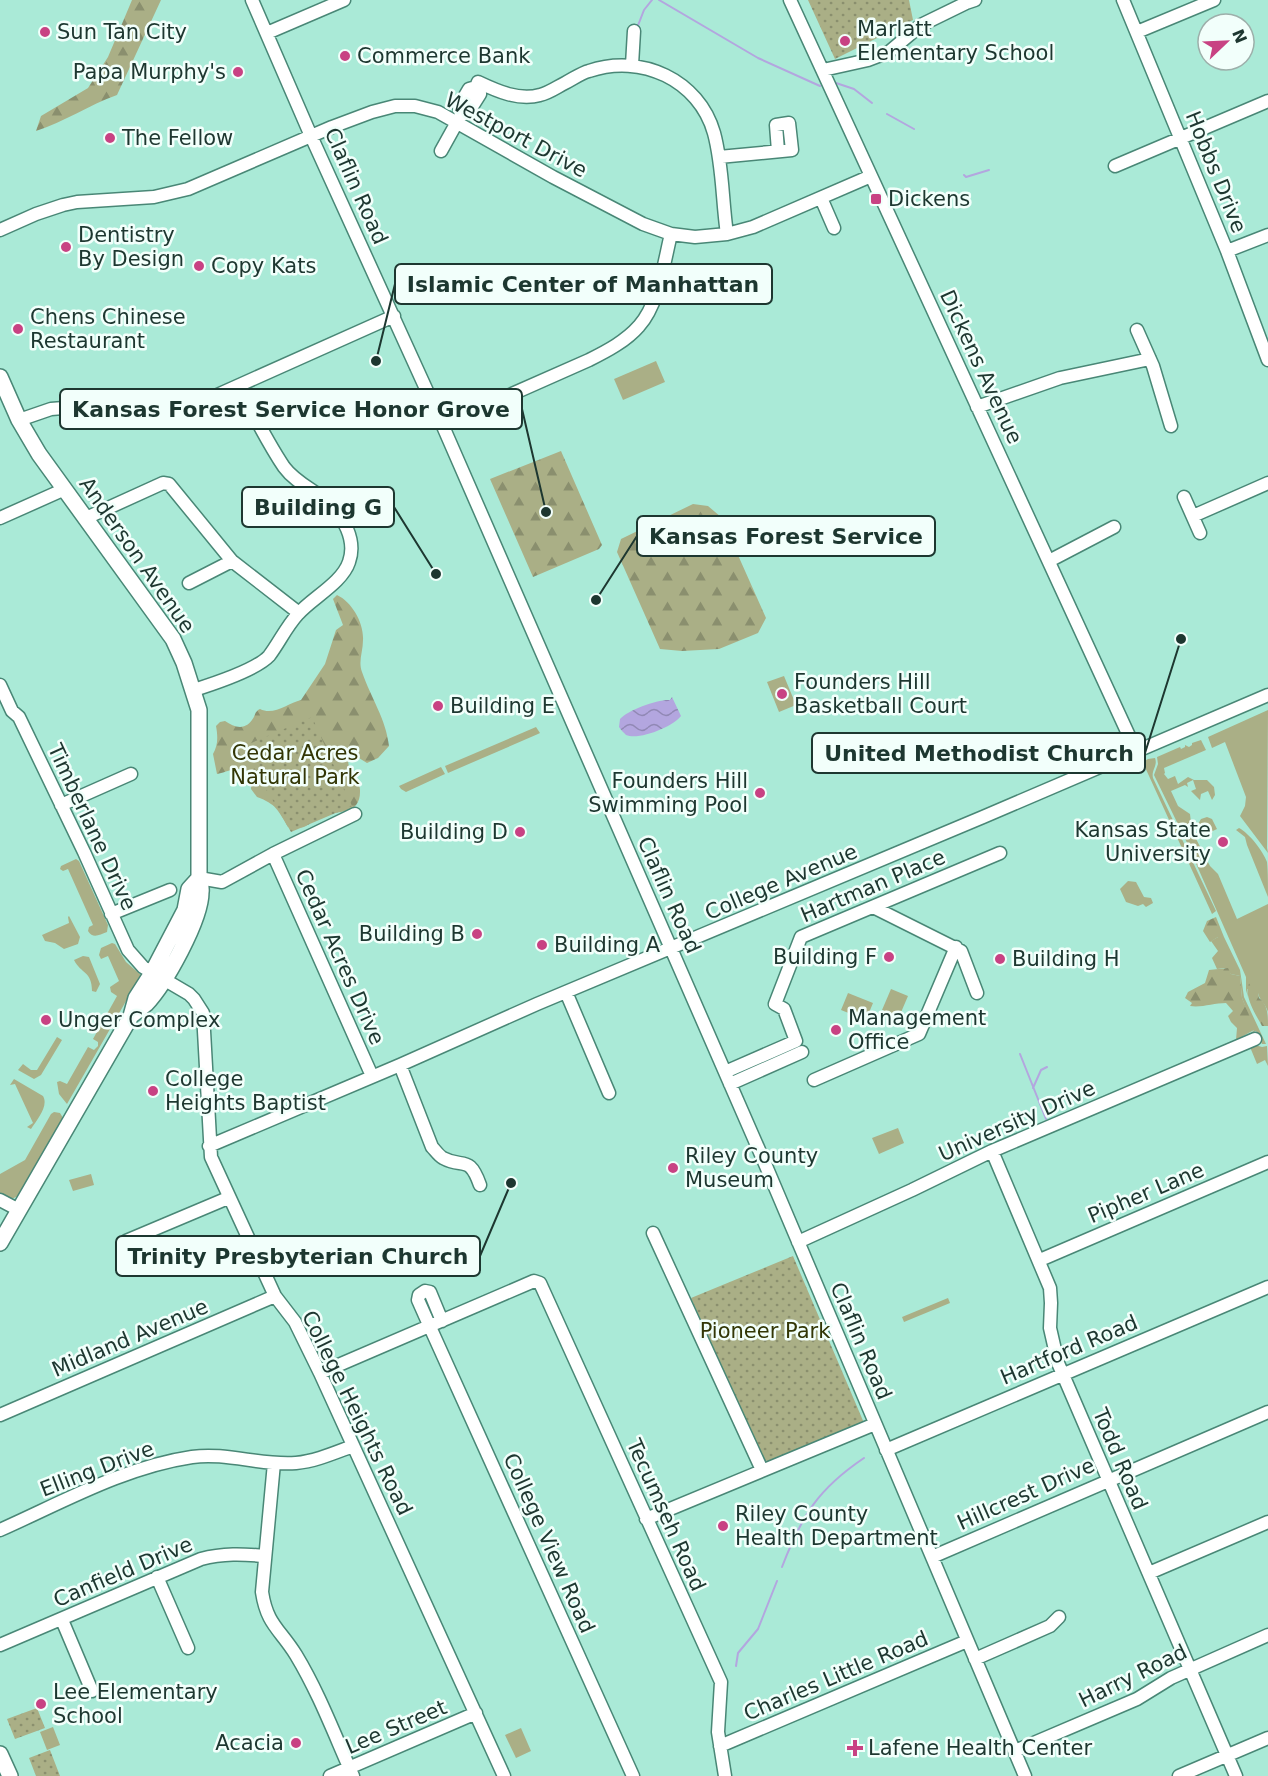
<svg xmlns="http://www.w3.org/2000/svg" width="1268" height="1776" viewBox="0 0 1268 1776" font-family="'DejaVu Sans',sans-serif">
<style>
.green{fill:#aaaf86}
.forest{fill:url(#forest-firs)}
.park{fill:url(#park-dots)}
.water{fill:url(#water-waves)}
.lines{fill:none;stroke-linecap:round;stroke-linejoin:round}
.stream{stroke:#b3a6df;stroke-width:2}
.minor-casing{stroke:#498776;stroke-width:15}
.major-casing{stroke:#498776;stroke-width:18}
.minor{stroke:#fff;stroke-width:12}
.major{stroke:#fff;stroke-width:15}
.poi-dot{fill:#c84283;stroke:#f2fffb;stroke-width:2}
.labels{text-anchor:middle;stroke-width:5;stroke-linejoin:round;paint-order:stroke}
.poi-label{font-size:21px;fill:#1d3730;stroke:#f2fffb;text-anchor:start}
.street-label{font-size:21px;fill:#1d3730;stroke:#f2fffb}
.park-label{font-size:21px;fill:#323605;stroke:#f2fffb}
.leader{fill:none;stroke:#1d3730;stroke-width:2}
.callout-dot{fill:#1d3730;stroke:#f2fffb;stroke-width:2}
.callout{fill:#f2fffb;stroke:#1d3730;stroke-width:2}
.callout-label{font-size:22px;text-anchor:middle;font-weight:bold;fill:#1d3730}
</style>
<defs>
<pattern id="forest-firs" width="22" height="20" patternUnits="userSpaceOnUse" patternTransform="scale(1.5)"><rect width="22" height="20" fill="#aaaf86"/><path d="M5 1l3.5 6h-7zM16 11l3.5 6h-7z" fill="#8a8f6e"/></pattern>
<pattern id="park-dots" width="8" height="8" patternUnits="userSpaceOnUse" patternTransform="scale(1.5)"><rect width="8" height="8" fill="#aaaf86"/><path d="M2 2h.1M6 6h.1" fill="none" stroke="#8a8f6e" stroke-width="1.8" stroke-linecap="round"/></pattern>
<pattern id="water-waves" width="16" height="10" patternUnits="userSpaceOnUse" patternTransform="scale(1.5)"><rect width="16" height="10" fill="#b3a6df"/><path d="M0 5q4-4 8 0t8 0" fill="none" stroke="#9188b5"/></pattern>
</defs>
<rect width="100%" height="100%" fill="#aaead7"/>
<path class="green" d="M 656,361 L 665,382 L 623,400 L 614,379 Z
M 784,676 L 796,705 L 779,712 L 767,682 Z
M 1268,710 L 1267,848 L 1268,853 L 1240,816 L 1245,806 L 1246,797 L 1225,742 L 1212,748 L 1208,737 Z
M 536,727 L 540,733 L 538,734 L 448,773 L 445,766 Z
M 1201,740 L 1206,750 L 1164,768 L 1165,773 L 1164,774 L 1168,779 L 1175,776 L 1178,784 L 1188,777 L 1194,780 L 1207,780 L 1214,787 L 1215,795 L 1212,800 L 1208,791 L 1201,794 L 1200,800 L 1191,791 L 1196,789 L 1193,780 L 1187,783 L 1188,787 L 1185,785 L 1171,791 L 1178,806 L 1190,814 L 1192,831 L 1210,866 L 1218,874 L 1237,919 L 1268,904 L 1268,1012 C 1266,1004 1259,1000 1258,993 L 1247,989 L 1248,997 L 1246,990 L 1246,977 L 1194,859 L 1194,851 L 1191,851 L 1154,775 L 1158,764 L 1157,757 L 1180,747 L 1181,749 L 1185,747 L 1185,745 L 1189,747 L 1192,745 L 1192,743 Z
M 1155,758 C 1158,766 1151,770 1153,778 L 1216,911 L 1212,914 L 1144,765 L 1143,762 L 1148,759 Z
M 441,767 L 445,774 L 406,792 L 401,789 L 399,786 Z
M 1207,817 L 1212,819 L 1217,829 L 1200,837 L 1198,824 L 1201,819 Z
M 1239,828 C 1249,833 1263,851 1267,862 C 1268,872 1268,887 1268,897 L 1247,845 L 1245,837 L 1236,830 Z
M 76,859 L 79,861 L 108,925 L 107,932 C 99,935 93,939 88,931 L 89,927 L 93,925 L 68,869 L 63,871 L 60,869 L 61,866 Z
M 1128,881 L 1136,882 L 1144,897 L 1151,898 L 1153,903 L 1146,907 L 1143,904 L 1138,906 L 1126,902 L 1120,889 Z
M 69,916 L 80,937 L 78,944 L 64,949 L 55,943 L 45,941 L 42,935 L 69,923 L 68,917 Z
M 1218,937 L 1224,937 L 1240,970 L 1244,997 L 1266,1044 L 1262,1044 L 1256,1031 L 1251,1033 L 1254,1030 L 1242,998 L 1240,976 L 1231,974 L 1225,968 L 1217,969 L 1212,958 L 1218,951 L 1211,941 Z
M 112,943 L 115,944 L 126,962 L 141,975 L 67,1104 L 59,1094 L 57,1082 L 60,1081 L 67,1084 L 88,1047 L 94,1050 L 98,1046 L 98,1042 L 93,1039 L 117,996 L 111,992 L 110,987 L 119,981 L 108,956 L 101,959 L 99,955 L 101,948 Z
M 83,956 L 89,957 L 100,984 L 96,992 L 92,991 C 92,971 81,974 74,960 Z
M 891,989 L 908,996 L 899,1017 L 882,1010 Z
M 848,993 L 873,1003 L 866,1020 L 841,1010 Z
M 57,1037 L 62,1040 L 41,1075 L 34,1079 L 18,1070 L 23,1064 L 31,1070 L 37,1070 Z
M 1255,1045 L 1262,1047 L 1267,1046 L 1268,1066 L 1265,1060 L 1257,1064 L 1250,1047 Z
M 14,1079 L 43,1096 C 49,1106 37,1120 31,1129 L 27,1127 L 33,1123 L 15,1084 L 10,1085 Z
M 54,1112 L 60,1113 L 63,1118 L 19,1195 C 12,1201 6,1198 0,1193 L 0,1174 L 25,1160 L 51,1114 Z
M 898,1128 L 904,1143 L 879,1154 L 872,1138 Z
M 91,1174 L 94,1185 L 73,1191 L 69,1180 Z
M 948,1298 L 950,1303 L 904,1322 L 902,1317 Z
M 53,1727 L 60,1745 L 47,1750 L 40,1732 Z
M 521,1728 L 531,1751 L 516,1758 L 505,1735 Z"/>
<path class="forest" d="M 132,0 L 161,0 L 117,95 C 89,105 64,122 36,131 L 41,116 L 88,88 L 108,57 Z
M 561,451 L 602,545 L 599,549 L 533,577 L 490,479 Z
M 693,504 L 708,506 L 721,517 L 766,618 L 758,633 L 719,649 L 682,651 L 660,649 L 617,552 L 621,539 Z
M 337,595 C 352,602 364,623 363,640 C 363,652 358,661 362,672 C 371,698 386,719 389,746 L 378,758 L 367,763 L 354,755 L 348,760 C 349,776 360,779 360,790 C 361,816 338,810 322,816 C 304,824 311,830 288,827 C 278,810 276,804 257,797 L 251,789 L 252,773 C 238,765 231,771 217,774 L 213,754 C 218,745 218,737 216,726 L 220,722 L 225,721 C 234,727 244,731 252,720 C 256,715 254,712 260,709 C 274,716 288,703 301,700 L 325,664 L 336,630 L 343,625 L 333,599 Z
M 1216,917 L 1224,937 L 1218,937 L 1210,942 L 1203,931 L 1207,921 Z
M 1228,968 L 1231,974 L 1240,976 L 1242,998 L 1254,1027 L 1254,1030 L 1236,1040 L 1237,1028 L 1231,1022 L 1228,1016 L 1233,1011 L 1226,1003 C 1214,1003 1201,1008 1190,1006 L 1192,1003 L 1185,998 L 1188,992 L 1205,983 L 1209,970 Z
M 1250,982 L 1256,984 L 1259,988 L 1258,993 L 1259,998 C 1268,1005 1268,1015 1268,1026 L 1262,1026 C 1256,1015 1242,994 1250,982 Z"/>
<path class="park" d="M 808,0 L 909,0 L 913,20 L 835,59 Z
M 312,717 L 352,806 L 291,832 L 242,747 Z
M 793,1256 L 864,1423 L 770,1462 L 762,1459 L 691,1298 Z
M 37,1708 L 45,1728 L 15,1739 L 7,1719 Z
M 50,1750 L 60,1776 L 36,1776 L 29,1758 Z"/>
<path class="water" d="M 672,697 L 681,716 C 674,726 639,741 626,735 C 624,733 621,730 619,727 L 620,719 C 628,710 658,699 670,700 Z"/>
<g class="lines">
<path class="stream" d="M 659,0 L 758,58 L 820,86
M 637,28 L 644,10 L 652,0
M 836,83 L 854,89 L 872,103
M 887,114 L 914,129
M 964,175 L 966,177 L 989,170
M 1020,1054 L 1046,1119
M 1033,1088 L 1041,1070 L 1047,1067
M 782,1567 C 802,1515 818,1489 864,1458
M 736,1666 L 738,1653 L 758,1629 L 777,1581"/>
<defs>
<path id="minor" d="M 252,0 L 311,136 L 442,424 L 766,1166 L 1025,1776
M 790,0 L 1136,751
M 1123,0 L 1227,251 L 1268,360
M 1137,32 L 1214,0
M 267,33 L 344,0
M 632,65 L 634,31
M 823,70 L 868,60 L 889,52 L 921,25 L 966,3 L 975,0
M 461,115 L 468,113 L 480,94 L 476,87
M 441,151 L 461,115 L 459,106 L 469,89 L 476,87 L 478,82 C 497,91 519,101 540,95 C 549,93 557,87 565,83 C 573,79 581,73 589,71 C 641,53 699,80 714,133 C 723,166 722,200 727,234
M 719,157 L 792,150 L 789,123 L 776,125 L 778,151
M 1115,166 L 1268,101
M 821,198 L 834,228
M 0,230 L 36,214 L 63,205 L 77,202 L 154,197 L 188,189 L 332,127 L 372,112 L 395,106 L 415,106 L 438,112 L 553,177 L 643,224 L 671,234 L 695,237 L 727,234 L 753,227 L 871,176
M 1227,251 L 1268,235
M 1137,330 L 1153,366 L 1171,426
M 977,407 L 1060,378 L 1150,359
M 19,420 L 51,409 L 215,396 L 394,316
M 442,425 L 589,360 C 607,351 626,341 639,326 C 659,304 664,262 671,234
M 1184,497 L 1200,533
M 1193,516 L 1268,483
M 0,518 L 65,489
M 86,518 L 163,483 L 169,484 L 232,561 L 299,613
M 1049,561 L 1114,527
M 189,583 L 232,561
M 0,685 L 12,711 L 19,717 L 84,852 L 128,950 L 143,967 L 189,994 L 194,999 L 203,1013 L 211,1157 L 275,1296 L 295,1322 L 320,1373 L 504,1776
M 194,690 C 213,684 256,670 269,656 C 279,643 286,627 298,614 C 312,598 342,583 349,562 C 357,540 343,516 327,501 C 312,489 295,482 284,467 C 267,442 253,413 239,387
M 61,805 L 131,774
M 273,854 L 372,1076
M 199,878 L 222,882 L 273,854 L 355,814
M 873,907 L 961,951 L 977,993
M 111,914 L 170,890
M 566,992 L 609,1093
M 400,1065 L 432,1147 C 435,1150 439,1156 443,1158 C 463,1169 469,1154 480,1185
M 725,1072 L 796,1041 L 784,1009 L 775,1004 L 801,937 L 1000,853
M 814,1080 L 919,1034 L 956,947
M 730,1084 L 802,1052
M 209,1146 L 400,1065 L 537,1004 L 983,817 L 1268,695
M 992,1151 L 1050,1288 L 1051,1303 L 1050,1328 L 1058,1363 L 1236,1776
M 0,1200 L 19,1210
M 653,1233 L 762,1470
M 126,1241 L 228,1198
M 798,1242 L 912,1190 L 992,1151 L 1255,1039
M 1040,1260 L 1268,1162
M 442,1321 L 430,1292 L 425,1291 L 419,1295 L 418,1300 L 430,1327 L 633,1776
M 320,1373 L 534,1281 L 540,1283 L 721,1682 L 718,1732 L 725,1776
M 0,1415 L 275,1296
M 886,1450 L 1268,1287
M 274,1463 L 262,1592 C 267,1625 280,1629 296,1655 C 319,1693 335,1736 353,1776
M 646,1519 L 875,1424
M 0,1530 C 61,1503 124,1467 192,1457 C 227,1452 261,1466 296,1463 C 316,1461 334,1453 353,1446
M 932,1557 L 1268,1412
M 1149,1573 L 1268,1522
M 157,1577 L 188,1648
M 62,1620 L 92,1691
M 0,1645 L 201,1559 C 223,1553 243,1554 265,1556
M 975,1659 L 1050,1626 L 1059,1617
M 720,1746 L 967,1641
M 1015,1751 L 1137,1699 L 1171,1678 L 1268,1635
M 330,1776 L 476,1713
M 1179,1776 L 1268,1738"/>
<path id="major" d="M 0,377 L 19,420 L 39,454 L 173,639 L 184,663 L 199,710 L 199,878 C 200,882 202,888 201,892 C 201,920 165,984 146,1004 C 141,1008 136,1012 131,1016
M 0,1243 L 131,1016 L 136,998 L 152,973 L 185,910 L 189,889 L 199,878
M 0,1754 L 10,1776"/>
</defs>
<use href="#minor" class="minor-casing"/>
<use href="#major" class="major-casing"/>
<use href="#minor" class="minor"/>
<use href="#major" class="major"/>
</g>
<g class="poi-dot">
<circle cx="45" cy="32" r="6"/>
<circle cx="845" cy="41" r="6"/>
<circle cx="345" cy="56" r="6"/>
<circle cx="238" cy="72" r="6"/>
<circle cx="110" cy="138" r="6"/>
<rect x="870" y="193" width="12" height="12" rx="3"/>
<circle cx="66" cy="247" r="6"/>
<circle cx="199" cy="266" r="6"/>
<circle cx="18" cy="329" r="6"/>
<circle cx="782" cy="694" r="6"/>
<circle cx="438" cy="706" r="6"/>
<circle cx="760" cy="793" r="6"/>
<circle cx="520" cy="832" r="6"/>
<circle cx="1223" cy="842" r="6"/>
<circle cx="477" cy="934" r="6"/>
<circle cx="542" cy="945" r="6"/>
<circle cx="889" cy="957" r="6"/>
<circle cx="1000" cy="959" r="6"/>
<circle cx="46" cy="1020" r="6"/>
<circle cx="836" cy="1030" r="6"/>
<circle cx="153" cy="1091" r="6"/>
<circle cx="673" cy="1168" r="6"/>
<circle cx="723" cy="1526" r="6"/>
<circle cx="41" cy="1704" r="6"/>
<circle cx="296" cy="1743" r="6"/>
<path d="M852 1739h6v6h6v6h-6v6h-6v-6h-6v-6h6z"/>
</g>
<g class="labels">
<g class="poi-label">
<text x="857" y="36">Marlatt<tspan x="857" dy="24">Elementary School</tspan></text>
<text x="57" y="39">Sun Tan City</text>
<text x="357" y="63">Commerce Bank</text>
<text x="226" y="79" text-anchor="end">Papa Murphy's</text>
<text x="122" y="145">The Fellow</text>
<text x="888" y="206">Dickens</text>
<text x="78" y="242">Dentistry<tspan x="78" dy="24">By Design</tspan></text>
<text x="211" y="273">Copy Kats</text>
<text x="30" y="324">Chens Chinese<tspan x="30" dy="24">Restaurant</tspan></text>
<text x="794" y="689">Founders Hill<tspan x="794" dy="24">Basketball Court</tspan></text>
<text x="450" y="713">Building E</text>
<text x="748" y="788" text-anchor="end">Founders Hill<tspan x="748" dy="24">Swimming Pool</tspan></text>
<text x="1211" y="837" text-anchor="end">Kansas State<tspan x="1211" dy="24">University</tspan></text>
<text x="508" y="839" text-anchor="end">Building D</text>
<text x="465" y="941" text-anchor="end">Building B</text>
<text x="554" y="952">Building A</text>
<text x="877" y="964" text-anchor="end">Building F</text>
<text x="1012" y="966">Building H</text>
<text x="848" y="1025">Management<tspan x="848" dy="24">Office</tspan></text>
<text x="58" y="1027">Unger Complex</text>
<text x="165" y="1086">College<tspan x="165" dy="24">Heights Baptist</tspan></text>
<text x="685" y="1163">Riley County<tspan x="685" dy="24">Museum</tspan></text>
<text x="735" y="1521">Riley County<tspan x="735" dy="24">Health Department</tspan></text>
<text x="53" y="1699">Lee Elementary<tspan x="53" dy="24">School</tspan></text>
<text x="284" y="1750" text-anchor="end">Acacia</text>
<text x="868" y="1755">Lafene Health Center</text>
</g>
<g class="street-label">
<text transform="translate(516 135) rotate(28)" y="7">Westport Drive</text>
<text transform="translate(1216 172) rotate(68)" y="7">Hobbs Drive</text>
<text transform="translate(356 186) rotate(66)" y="7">Claflin Road</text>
<text transform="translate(981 367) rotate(65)" y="7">Dickens Avenue</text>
<text transform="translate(137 555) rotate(55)" y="7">Anderson Avenue</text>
<text transform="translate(92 827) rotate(65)" y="7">Timberlane Drive</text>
<text transform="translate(781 882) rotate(-23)" y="7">College Avenue</text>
<text transform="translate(873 886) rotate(-23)" y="7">Hartman Place</text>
<text transform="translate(669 895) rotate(66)" y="7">Claflin Road</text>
<text transform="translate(340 957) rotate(66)" y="7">Cedar Acres Drive</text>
<text transform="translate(1017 1121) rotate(-24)" y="7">University Drive</text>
<text transform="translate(1146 1193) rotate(-23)" y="7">Pipher Lane</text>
<text transform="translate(130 1338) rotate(-23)" y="7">Midland Avenue</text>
<text transform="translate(861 1341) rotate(67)" y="7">Claflin Road</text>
<text transform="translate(1069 1350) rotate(-23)" y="7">Hartford Road</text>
<text transform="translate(357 1413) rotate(64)" y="7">College Heights Road</text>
<text transform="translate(1120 1459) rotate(67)" y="7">Todd Road</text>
<text transform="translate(97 1469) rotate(-21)" y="7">Elling Drive</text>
<text transform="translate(1026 1494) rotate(-24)" y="7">Hillcrest Drive</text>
<text transform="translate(666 1515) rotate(66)" y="7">Tecumseh Road</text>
<text transform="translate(549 1543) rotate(66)" y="7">College View Road</text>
<text transform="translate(123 1572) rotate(-23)" y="7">Canfield Drive</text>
<text transform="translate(836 1676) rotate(-23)" y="7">Charles Little Road</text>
<text transform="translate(1133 1676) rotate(-26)" y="7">Harry Road</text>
<text transform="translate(396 1727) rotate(-23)" y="7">Lee Street</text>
</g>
<g class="park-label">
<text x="295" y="760">Cedar Acres<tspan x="295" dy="24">Natural Park</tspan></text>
<text x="765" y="1338">Pioneer Park</text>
</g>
</g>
<path class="leader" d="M376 361L395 284M546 512L522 409M436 574L394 507M596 600L637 536M1181 639L1145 753M511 1183L480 1256"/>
<g class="callout-dot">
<circle cx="376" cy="361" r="6"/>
<circle cx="546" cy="512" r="6"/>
<circle cx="436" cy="574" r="6"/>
<circle cx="596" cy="600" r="6"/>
<circle cx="1181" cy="639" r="6"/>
<circle cx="511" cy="1183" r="6"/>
</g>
<g class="callout">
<rect x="395" y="264" width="377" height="40" rx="6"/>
<rect x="60" y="389" width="462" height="40" rx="6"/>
<rect x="242" y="487" width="152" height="40" rx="6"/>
<rect x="637" y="516" width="298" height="40" rx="6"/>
<rect x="812" y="733" width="333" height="40" rx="6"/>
<rect x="116" y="1236" width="364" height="40" rx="6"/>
</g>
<g class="callout-label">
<text x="583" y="292">Islamic Center of Manhattan</text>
<text x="291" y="417">Kansas Forest Service Honor Grove</text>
<text x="318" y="515">Building G</text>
<text x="786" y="544">Kansas Forest Service</text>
<text x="979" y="761">United Methodist Church</text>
<text x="298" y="1264">Trinity Presbyterian Church</text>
</g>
<g transform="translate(1226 42) rotate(67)"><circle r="28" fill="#f2fffb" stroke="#9dafaa" stroke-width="1.5"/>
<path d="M0-4.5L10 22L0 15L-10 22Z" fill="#c84283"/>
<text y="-9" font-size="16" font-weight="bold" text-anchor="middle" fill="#1d3730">N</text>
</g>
</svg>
